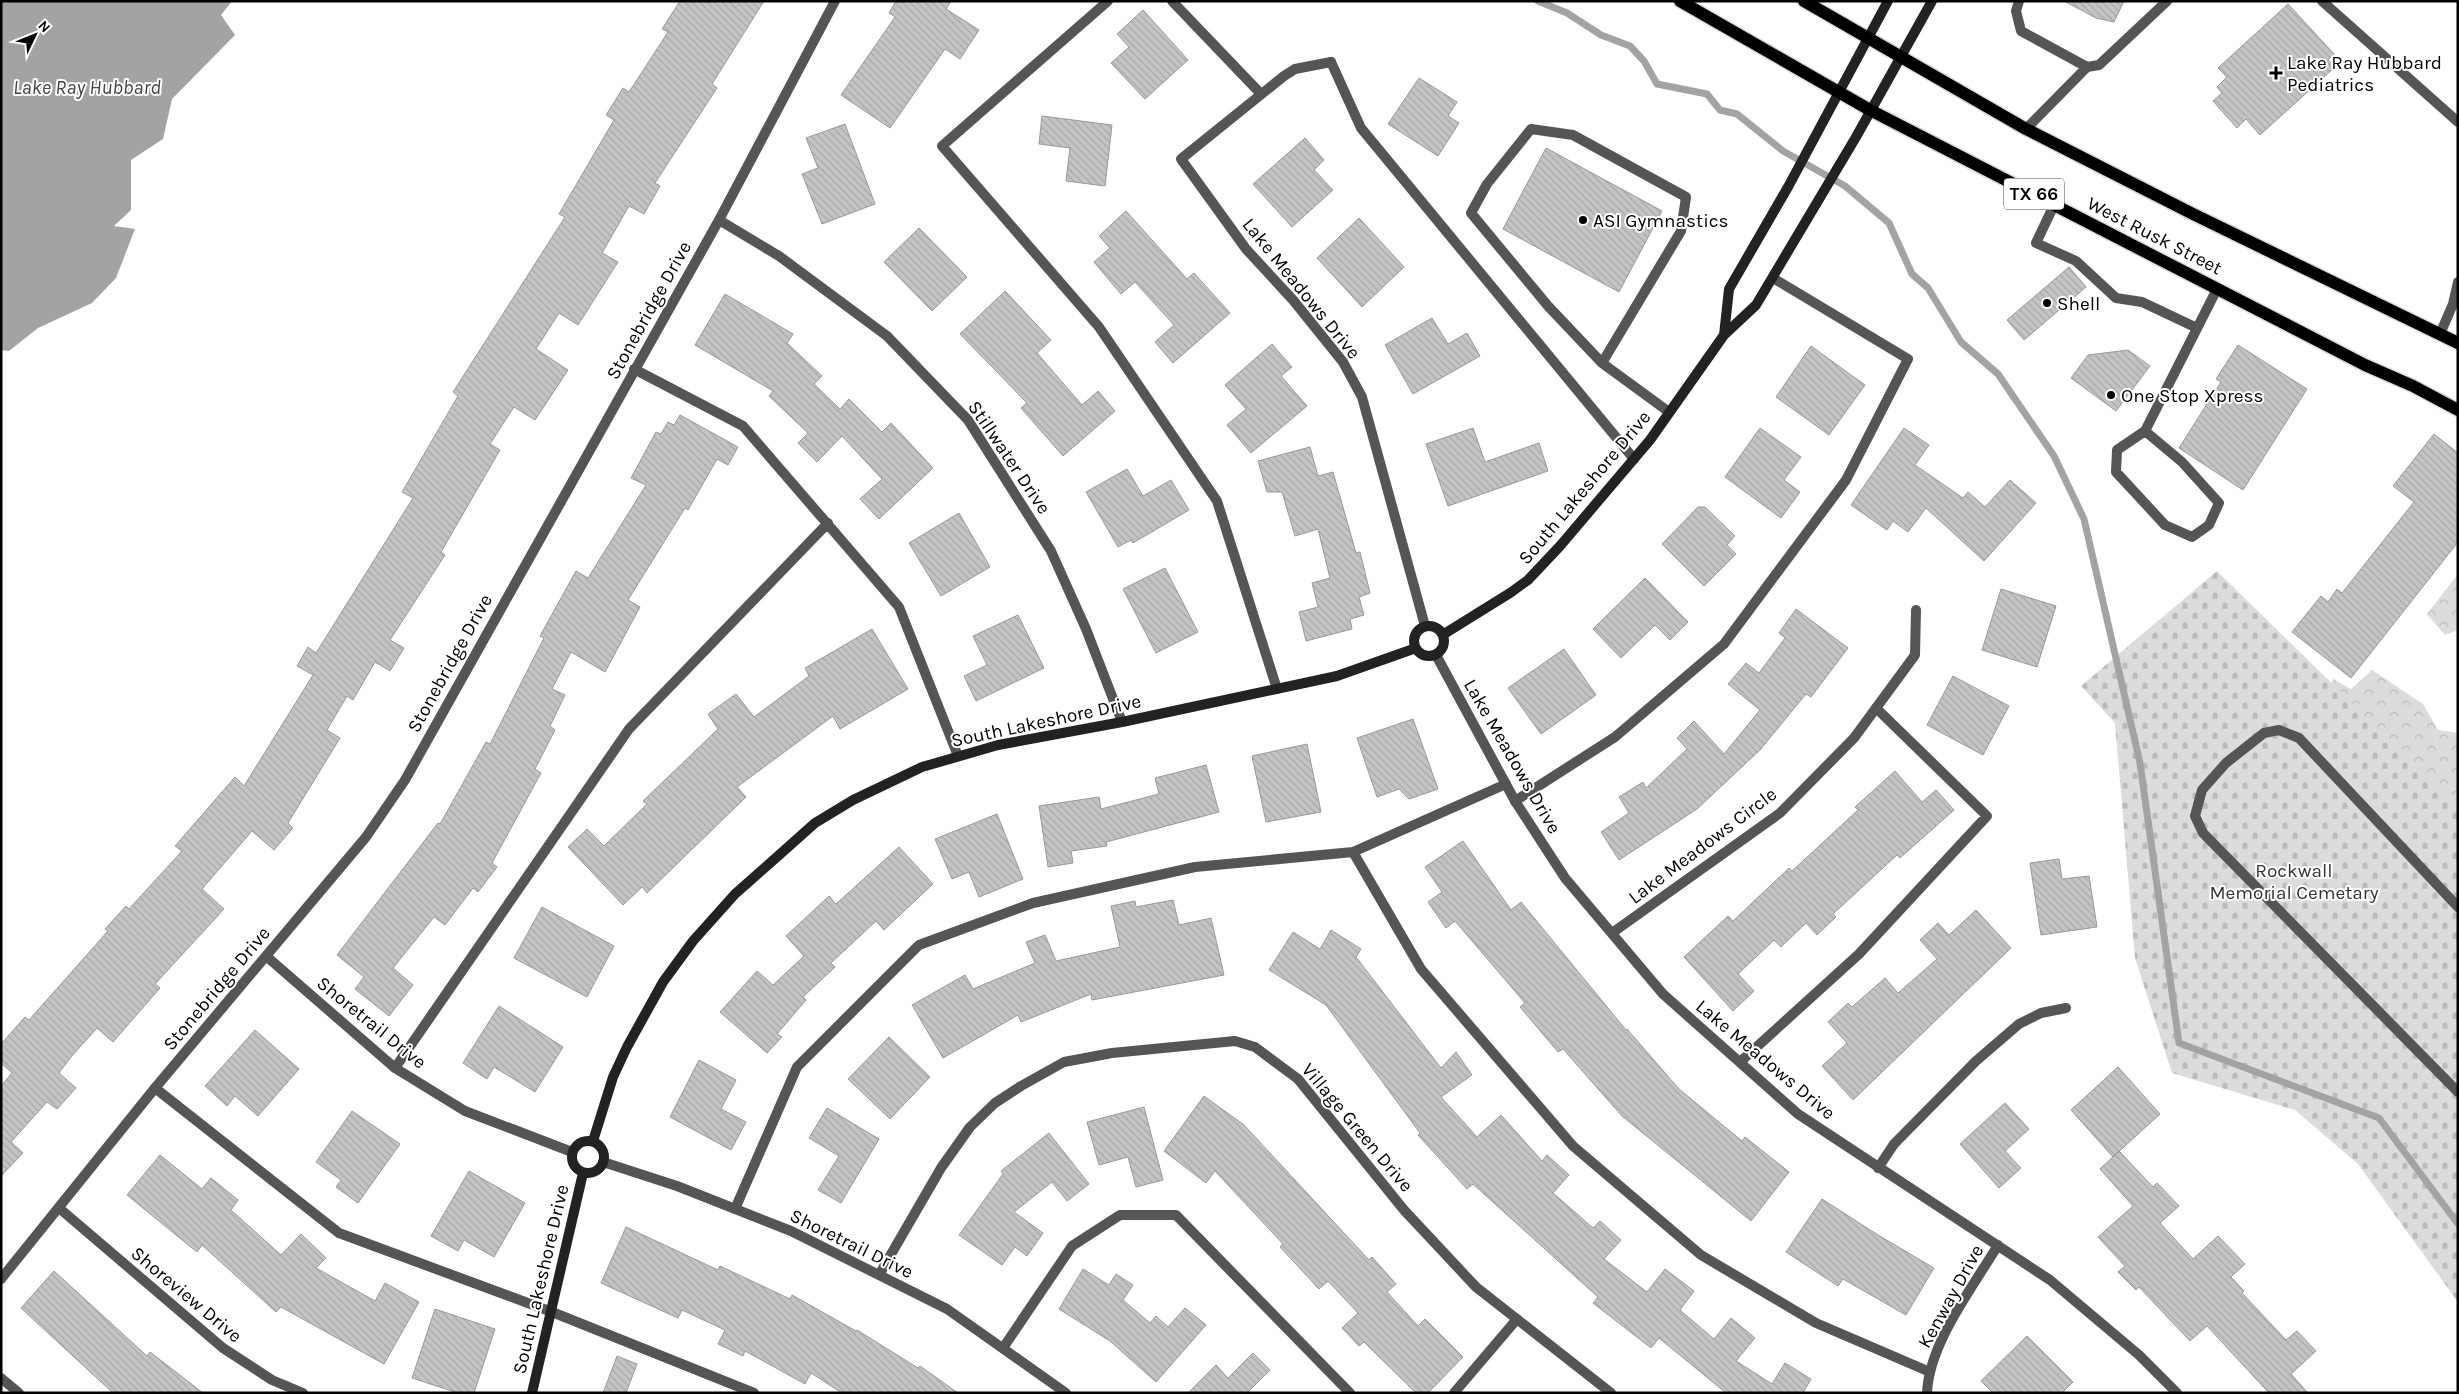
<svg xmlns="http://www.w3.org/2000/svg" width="2459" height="1394" viewBox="0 0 2459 1394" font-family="Karla,sans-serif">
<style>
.forest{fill:url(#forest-crowns)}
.cemetery{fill:url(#cemetery-stones)}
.water{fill:#a3a3a3}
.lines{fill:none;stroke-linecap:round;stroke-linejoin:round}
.stream{stroke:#a3a3a3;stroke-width:7}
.building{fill:url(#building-back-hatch);stroke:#999}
.primary-casing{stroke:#dbdbdb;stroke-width:15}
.lane{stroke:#555;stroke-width:10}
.street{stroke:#555;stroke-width:10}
.secondary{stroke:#222;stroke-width:10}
.primary{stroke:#000;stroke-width:12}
.poi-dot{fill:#000;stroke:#fff;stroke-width:2}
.labels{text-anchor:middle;stroke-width:4;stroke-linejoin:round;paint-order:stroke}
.shield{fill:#fff;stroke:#4c4c4c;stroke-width:1}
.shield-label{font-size:18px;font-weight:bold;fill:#000}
.poi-label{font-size:19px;fill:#000;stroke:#fff;text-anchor:start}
.street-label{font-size:19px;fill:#000;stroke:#fff}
.park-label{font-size:19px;fill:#333;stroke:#fff}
.water-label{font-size:20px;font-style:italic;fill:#444;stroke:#fff}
</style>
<defs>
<pattern id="forest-crowns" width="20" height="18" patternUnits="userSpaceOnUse" patternTransform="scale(1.25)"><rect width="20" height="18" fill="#dcdcdc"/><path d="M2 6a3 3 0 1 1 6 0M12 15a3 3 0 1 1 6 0" fill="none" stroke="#bbb"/></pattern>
<pattern id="cemetery-stones" width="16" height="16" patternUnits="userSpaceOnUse" patternTransform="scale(1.25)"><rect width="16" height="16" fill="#dcdcdc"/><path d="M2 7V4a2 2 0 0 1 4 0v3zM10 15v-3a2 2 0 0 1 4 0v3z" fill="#bbb"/></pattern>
<pattern id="building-back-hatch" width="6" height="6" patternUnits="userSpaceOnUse" patternTransform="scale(1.25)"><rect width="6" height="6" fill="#c4c4c4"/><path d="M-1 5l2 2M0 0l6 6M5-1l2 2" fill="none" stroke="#a7a7a7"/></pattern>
</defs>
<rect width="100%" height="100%" fill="#fff"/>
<path class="forest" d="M 2458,574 L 2458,630 L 2445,635 L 2427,614 Z
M 2372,670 L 2423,704 L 2438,730 L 2458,733 L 2458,829 L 2325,703 L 2333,679 L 2351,689 Z"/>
<path class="cemetery" d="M 2217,571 L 2354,705 L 2458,815 L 2458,1302 L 2358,1164 L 2295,1110 L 2172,1073 L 2135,958 L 2115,723 L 2081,686 Z"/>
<path class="water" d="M 1,1 L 232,1 L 221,15 L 235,35 L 172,99 L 163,139 L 131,160 L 131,210 L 114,226 L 135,229 L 116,278 L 92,303 L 38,328 L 9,351 L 1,350 Z"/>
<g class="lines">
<path class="stream" d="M 1538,1 L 1567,13 L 1601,35 L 1630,46 L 1644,61 L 1657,84 L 1707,94 L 1720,110 L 1737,114 L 1783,151 L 1845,186 L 1889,223 L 1912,274 L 1928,288 L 1961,342 L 1998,374 L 2054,456 L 2084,519 L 2140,763 L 2179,1043 L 2379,1118 L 2458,1224"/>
</g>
<path class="building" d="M 680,1 L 764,1 L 712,84 L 717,88 L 655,183 L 660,186 L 644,214 L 629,206 L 602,253 L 618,262 L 578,325 L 559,313 L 536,349 L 568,370 L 535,420 L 514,407 L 490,444 L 500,450 L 441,552 L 445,555 L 390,640 L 404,648 L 390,671 L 375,662 L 353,700 L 347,696 L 327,730 L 340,738 L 288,823 L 293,828 L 274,850 L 252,831 L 202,889 L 224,909 L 155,984 L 160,988 L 113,1042 L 97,1028 L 71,1057 L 59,1073 L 76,1088 L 57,1109 L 47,1102 L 11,1142 L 23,1153 L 1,1176 L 1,1086 L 12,1073 L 1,1063 L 1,1044 L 25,1017 L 29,1020 L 108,931 L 105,929 L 126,906 L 129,909 L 182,851 L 175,846 L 235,777 L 244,786 L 313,675 L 297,666 L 308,647 L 316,653 L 413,498 L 402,492 L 458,396 L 453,392 L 565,217 L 559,214 L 614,120 L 606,115 L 623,88 L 629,92 L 668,32 L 662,29 Z
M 896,1 L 951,1 L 946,9 L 979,30 L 960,59 L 945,49 L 890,128 L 841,95 L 895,17 L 889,13 Z
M 2064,1 L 2124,1 L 2114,22 L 2096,18 Z
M 2288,4 L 2334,54 L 2328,60 L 2335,67 L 2260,135 L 2246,119 L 2237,128 L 2213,101 L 2222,93 L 2217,87 L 2227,77 L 2218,68 Z
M 1143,10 L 1188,60 L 1145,99 L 1111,63 L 1129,47 L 1117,34 Z
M 1419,78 L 1457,102 L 1448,116 L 1459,123 L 1438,156 L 1388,124 Z
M 1042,116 L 1112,125 L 1105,186 L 1066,181 L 1070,148 L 1039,144 Z
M 845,124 L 875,204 L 822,224 L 802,174 L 818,168 L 806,138 Z
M 1305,138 L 1324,160 L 1314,170 L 1333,190 L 1292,227 L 1253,184 Z
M 1546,148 L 1662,211 L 1619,292 L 1503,229 Z
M 1126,211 L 1187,279 L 1194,273 L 1230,313 L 1173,363 L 1155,342 L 1174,325 L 1135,282 L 1121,294 L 1094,262 L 1110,248 L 1099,236 Z
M 1359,218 L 1404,267 L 1362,307 L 1317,258 Z
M 919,228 L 967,277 L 932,311 L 884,262 Z
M 2069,267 L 2086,287 L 2024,340 L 2007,320 Z
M 1005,291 L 1051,340 L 1037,353 L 1082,405 L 1098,391 L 1115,411 L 1063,456 L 1021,408 L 1027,403 L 960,334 Z
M 725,294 L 793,334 L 787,343 L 822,376 L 814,384 L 840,409 L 849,399 L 882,432 L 891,423 L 933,468 L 879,519 L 860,499 L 882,479 L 842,436 L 817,462 L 798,443 L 808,433 L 769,396 L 773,391 L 695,345 Z
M 1432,318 L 1448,344 L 1467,333 L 1480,356 L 1413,394 L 1385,345 Z
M 1272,344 L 1292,367 L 1281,376 L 1307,406 L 1251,453 L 1227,425 L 1246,409 L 1225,385 Z
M 2238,345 L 2307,389 L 2243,490 L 2179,448 L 2221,382 L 2216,379 Z
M 1811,346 L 1865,385 L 1829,435 L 1776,397 Z
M 2128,350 L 2150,366 L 2116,411 L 2071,378 L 2088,355 Z
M 680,415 L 738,447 L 728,465 L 717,459 L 688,510 L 685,508 L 628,600 L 640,607 L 605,672 L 571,652 L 552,689 L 565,695 L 550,726 L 555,730 L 535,769 L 541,773 L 492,863 L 497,867 L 478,892 L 473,888 L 445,925 L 434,917 L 393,968 L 413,985 L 389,1016 L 355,989 L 364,977 L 337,955 L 438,823 L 440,824 L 486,742 L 490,744 L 544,638 L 540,636 L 576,571 L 588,578 L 646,485 L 631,478 L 656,432 L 661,434 L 668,422 L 674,425 Z
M 1473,428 L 1485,462 L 1539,443 L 1548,471 L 1448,506 L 1426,444 Z
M 1760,428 L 1801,457 L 1784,480 L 1800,492 L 1781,518 L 1725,477 Z
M 1904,428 L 1929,445 L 1915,465 L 1963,498 L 1968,492 L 1985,507 L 2010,480 L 2036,503 L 1984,561 L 1926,508 L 1908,532 L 1893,521 L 1887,530 L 1851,505 Z
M 2434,434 L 2458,453 L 2458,542 L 2351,678 L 2292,632 L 2321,596 L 2328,602 L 2337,589 L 2342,593 L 2414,502 L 2393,486 Z
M 1310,447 L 1318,476 L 1333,472 L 1356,553 L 1360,552 L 1370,593 L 1359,597 L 1364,615 L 1350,619 L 1352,629 L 1306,641 L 1299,612 L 1318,607 L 1312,583 L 1330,578 L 1318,529 L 1295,536 L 1282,492 L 1267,492 L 1258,461 Z
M 1127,469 L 1143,496 L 1171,480 L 1189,510 L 1133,543 L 1131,540 L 1118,547 L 1086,492 Z
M 1698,507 L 1705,507 L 1735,536 L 1727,545 L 1736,554 L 1704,586 L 1662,544 Z
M 959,513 L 990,567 L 941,596 L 909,543 Z
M 1165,568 L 1198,632 L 1156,653 L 1123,589 Z
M 1645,578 L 1688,622 L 1670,640 L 1655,625 L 1621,658 L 1593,629 Z
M 2001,589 L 2056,606 L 2037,667 L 1982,650 Z
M 1796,609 L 1848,648 L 1811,697 L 1806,694 L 1760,750 L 1697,809 L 1619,860 L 1601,832 L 1629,813 L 1619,797 L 1643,782 L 1646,788 L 1687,749 L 1677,738 L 1694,721 L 1724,754 L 1760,710 L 1728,684 L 1746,663 L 1759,673 L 1785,638 L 1779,633 Z
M 1018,615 L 1044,668 L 976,701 L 964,676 L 987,665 L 973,636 Z
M 872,629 L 908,689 L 840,729 L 833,716 L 737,787 L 746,797 L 647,893 L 642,887 L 623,905 L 568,847 L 587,829 L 604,846 L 647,804 L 643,801 L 718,729 L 708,714 L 736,694 L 754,717 L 809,676 L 805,668 Z
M 1564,649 L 1596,695 L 1541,734 L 1508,688 Z
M 1953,676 L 2009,706 L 1983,755 L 1927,725 Z
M 1413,719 L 1438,789 L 1409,799 L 1399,789 L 1377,797 L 1357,738 Z
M 1307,744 L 1321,812 L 1266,822 L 1252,756 Z
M 1206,765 L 1219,812 L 1106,842 L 1107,846 L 1071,851 L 1073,863 L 1048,867 L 1039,806 L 1099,797 L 1101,809 L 1159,794 L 1155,778 Z
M 1895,771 L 1922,802 L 1936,790 L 1954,810 L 1900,858 L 1897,855 L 1833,914 L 1836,917 L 1817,935 L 1806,923 L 1781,947 L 1774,940 L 1738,974 L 1754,991 L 1733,1011 L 1684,957 L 1728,916 L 1733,921 L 1789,868 L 1792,871 L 1858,810 L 1855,807 Z
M 997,814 L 1023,879 L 979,897 L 969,872 L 952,879 L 935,839 Z
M 1463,841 L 1511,910 L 1521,902 L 1626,1030 L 1627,1029 L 1679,1089 L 1742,1141 L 1745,1137 L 1789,1172 L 1751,1221 L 1622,1116 L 1563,1049 L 1558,1052 L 1520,1007 L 1525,1003 L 1455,921 L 1446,928 L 1428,902 L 1442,892 L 1425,867 Z
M 899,847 L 933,884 L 884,930 L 876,921 L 831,963 L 835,967 L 803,997 L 806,1000 L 777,1034 L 782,1037 L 767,1053 L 720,1012 L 757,971 L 773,985 L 804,956 L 786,936 L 829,896 L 836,904 Z
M 2059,859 L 2062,879 L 2089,876 L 2097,927 L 2041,935 L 2030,863 Z
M 1173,900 L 1179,925 L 1211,918 L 1224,975 L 1092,1000 L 1091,994 L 1021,1022 L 1018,1015 L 943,1058 L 912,1005 L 965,975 L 973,989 L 1035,963 L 1026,942 L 1045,935 L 1056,961 L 1120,947 L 1111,906 L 1135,901 L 1136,907 Z
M 542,907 L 614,946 L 587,997 L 514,958 Z
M 1976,910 L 2011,948 L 1853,1100 L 1822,1066 L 1847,1043 L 1828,1022 L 1848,1003 L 1852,1007 L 1885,978 L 1898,993 L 1937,959 L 1920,940 L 1938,923 L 1949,935 Z
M 1331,930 L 1361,949 L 1356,957 L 1441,1068 L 1456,1052 L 1472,1075 L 1441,1097 L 1477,1137 L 1501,1115 L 1542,1161 L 1547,1155 L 1569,1175 L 1553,1193 L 1593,1228 L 1600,1221 L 1621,1240 L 1604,1259 L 1647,1292 L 1665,1269 L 1694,1291 L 1680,1310 L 1714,1339 L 1731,1318 L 1755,1338 L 1736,1361 L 1772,1384 L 1785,1363 L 1811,1379 L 1803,1393 L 1726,1393 L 1659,1338 L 1651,1348 L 1593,1303 L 1598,1297 L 1473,1184 L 1467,1189 L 1418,1135 L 1420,1133 L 1326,1005 L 1269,970 L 1293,932 L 1320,949 Z
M 499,1006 L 563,1047 L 535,1092 L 494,1067 L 487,1079 L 463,1063 Z
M 255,1030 L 299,1069 L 258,1116 L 235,1096 L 227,1106 L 205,1086 Z
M 889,1037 L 930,1077 L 890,1119 L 848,1079 Z
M 699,1060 L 736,1080 L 721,1109 L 746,1122 L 731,1150 L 670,1117 Z
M 2118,1067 L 2160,1114 L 2113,1157 L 2071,1110 Z
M 1204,1096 L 1244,1125 L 1369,1260 L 1372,1257 L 1396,1284 L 1387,1292 L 1418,1326 L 1425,1319 L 1463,1357 L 1428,1393 L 1416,1393 L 1364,1342 L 1359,1346 L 1342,1328 L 1358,1313 L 1328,1281 L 1319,1289 L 1280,1247 L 1283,1244 L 1215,1171 L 1206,1183 L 1164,1151 Z
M 2005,1103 L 2029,1129 L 2005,1151 L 2021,1168 L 1999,1188 L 1960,1144 Z
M 1144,1107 L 1163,1180 L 1136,1187 L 1128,1157 L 1099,1165 L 1087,1122 Z
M 827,1108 L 879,1139 L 841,1203 L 818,1190 L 839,1156 L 809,1138 Z
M 352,1111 L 400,1144 L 358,1203 L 336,1187 L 341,1180 L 316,1162 Z
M 1049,1133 L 1089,1184 L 1067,1201 L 1052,1182 L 1014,1212 L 1043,1233 L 1027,1256 L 1015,1247 L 1002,1265 L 959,1235 L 1003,1174 L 1001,1171 Z
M 2119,1151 L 2153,1187 L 2157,1183 L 2179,1206 L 2160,1223 L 2193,1259 L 2218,1236 L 2245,1264 L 2231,1277 L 2244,1291 L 2242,1293 L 2286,1340 L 2297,1331 L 2316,1351 L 2291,1374 L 2308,1393 L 2269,1393 L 2207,1326 L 2190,1341 L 2139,1287 L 2136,1290 L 2118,1272 L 2125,1266 L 2098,1237 L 2133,1206 L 2100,1169 Z
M 160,1155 L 202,1189 L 211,1178 L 238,1200 L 231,1210 L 281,1255 L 301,1234 L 326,1258 L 316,1268 L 375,1301 L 385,1283 L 419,1302 L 384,1364 L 281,1307 L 276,1312 L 202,1245 L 197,1252 L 127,1195 Z
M 469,1171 L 525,1203 L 494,1257 L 464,1240 L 458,1251 L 431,1236 Z
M 1822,1199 L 1878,1235 L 1934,1268 L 1906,1315 L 1843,1279 L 1838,1286 L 1786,1252 Z
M 626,1227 L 718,1270 L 720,1266 L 790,1299 L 792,1295 L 856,1331 L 857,1330 L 918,1368 L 920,1366 L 958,1393 L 842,1393 L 811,1373 L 805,1384 L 745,1351 L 743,1356 L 718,1344 L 725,1330 L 682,1310 L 678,1318 L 601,1283 Z
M 1083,1269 L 1109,1285 L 1116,1274 L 1133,1285 L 1123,1300 L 1150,1323 L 1156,1316 L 1168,1327 L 1185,1308 L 1206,1325 L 1156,1382 L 1110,1341 L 1059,1309 Z
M 54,1271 L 147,1356 L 150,1352 L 203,1393 L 113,1393 L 21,1308 Z
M 435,1309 L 495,1329 L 474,1393 L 458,1393 L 412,1378 Z
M 2027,1336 L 2073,1382 L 2062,1393 L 1993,1393 L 1981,1381 Z
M 1253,1353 L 1270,1370 L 1247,1393 L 1188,1393 L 1216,1365 L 1228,1378 Z
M 617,1356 L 637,1364 L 626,1393 L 603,1393 Z"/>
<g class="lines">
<defs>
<path id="primary" d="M 1680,1 L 1870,110 L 2365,365 L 2413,386 L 2458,410
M 1804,1 L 2026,129 L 2193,214 L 2458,343"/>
</defs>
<use href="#primary" class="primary-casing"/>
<path class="lane" d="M 1108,1 L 942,146 L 1099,327 L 1217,501 L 1277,689
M 1172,1 L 1261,94
M 2019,1 L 2016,11 L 2021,31 L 2087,67 L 2026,129
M 2322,1 L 2458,122
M 1331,62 L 1361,128 L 1634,459
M 2087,67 L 2099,65 L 2167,1
M 2054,205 L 2036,243 L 2076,261 L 2116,298 L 2142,302 L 2197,328
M 2440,334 L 2453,304 L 2458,282
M 1602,363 L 1681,231 L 1686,197 L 1573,135 L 1531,129 L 1487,184 L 1471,213 L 1548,306 L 1602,363 L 1669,412
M 634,369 L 743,426 L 899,607 L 958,756
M 2145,431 L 2117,450 L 2116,472 L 2165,525 L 2192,537 L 2209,525 L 2219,503 L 2182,462 L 2145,431 L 2217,289
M 1506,784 L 1353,852 L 1421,969 L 1573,1146 L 1701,1255 L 1816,1323 L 1930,1372
M 1515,801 L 1615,737 L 1724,644 L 1846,480 L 1908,359 L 1773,278
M 2458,907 L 2299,738 L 2279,730 L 2264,733 L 2226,763 L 2202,790 L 2195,816 L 2203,833 L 2458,1092
M 1740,1062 L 1859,954 L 1987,816 L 1876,708
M 395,1068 L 629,729 L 828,523
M 155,1088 L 339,1233 L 552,1312 L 754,1393
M 735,1209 L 797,1067 L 919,945 L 1033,903 L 1195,867 L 1353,852
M 1003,1348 L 1072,1246 L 1120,1215 L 1176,1215 L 1350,1393
M 1,1378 L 19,1393
M 1454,1393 L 1517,1319"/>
<path class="street" d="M 1331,62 L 1295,69 L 1284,76 L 1181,159 L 1246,249 L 1293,300 L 1343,362 L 1362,397 L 1425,626
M 719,220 L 779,256 L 887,336 L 968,420 L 1051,551 L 1086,629 L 1122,722
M 1436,655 L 1515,801 L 1565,878 L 1663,994 L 1798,1114 L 2050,1280 L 2139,1355 L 2177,1393
M 1612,933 L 1780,813 L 1854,738 L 1915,655 L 1916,610
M 266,956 L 395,1068 L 465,1111 L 572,1152
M 603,1162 L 677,1186 L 791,1231 L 947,1309 L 1066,1393
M 1878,1168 L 1894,1144 L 1976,1061 L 2019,1024 L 2041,1013 L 2066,1008
M 59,1208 L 223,1348 L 272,1380 L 303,1393
M 879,1275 L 941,1168 L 970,1127 L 995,1103 L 1021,1086 L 1064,1062 L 1112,1053 L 1235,1041 L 1255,1047 L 1298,1079 L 1404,1210 L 1476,1287 L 1611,1393
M 1,1279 L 155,1088 L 366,837 L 405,780 L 719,220 L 835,1
M 1927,1393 C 1929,1343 1973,1287 1998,1245"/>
<path class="secondary" d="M 1724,335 L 1729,289 L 1788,187 L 1888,1
M1414 641a15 15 0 1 1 30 0a15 15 0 1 1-30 0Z
M 1444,634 L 1510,593 L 1528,580 L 1560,546 L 1650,440 L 1724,335 L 1756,305 L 1856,137 L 1932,1
M572 1157a16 16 0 1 1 32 0a16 16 0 1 1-32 0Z
M 593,1141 L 613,1077 L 627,1047 L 663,982 L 693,941 L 735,894 L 778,856 L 815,823 L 853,800 L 922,767 L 998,745 L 1122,722 L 1337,676 L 1416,648
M 532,1393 L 583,1173"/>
<use href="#primary" class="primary"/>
</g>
<g class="poi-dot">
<path d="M2273.5 65.5h5v5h5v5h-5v5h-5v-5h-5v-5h5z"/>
<circle cx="1583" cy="220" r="5"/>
<circle cx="2047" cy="303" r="5"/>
<circle cx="2111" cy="395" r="5"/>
</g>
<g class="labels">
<rect class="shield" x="2004" y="178.5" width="60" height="31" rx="4"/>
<g class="shield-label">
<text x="2034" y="200">TX 66</text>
</g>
<g class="poi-label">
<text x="2287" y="69">Lake Ray Hubbard<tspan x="2287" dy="22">Pediatrics</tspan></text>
<text x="1593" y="227">ASI Gymnastics</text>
<text x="2057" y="310">Shell</text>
<text x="2121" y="402">One Stop Xpress</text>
</g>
<g class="street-label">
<text transform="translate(2155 235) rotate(27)" y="7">West Rusk Street</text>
<text transform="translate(1302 288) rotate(51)" y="7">Lake Meadows Drive</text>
<text transform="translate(648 310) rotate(-61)" y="7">Stonebridge Drive</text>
<text transform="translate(1010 457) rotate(56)" y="7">Stillwater Drive</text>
<text transform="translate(1584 487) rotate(-50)" y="7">South Lakeshore Drive</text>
<text transform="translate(449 663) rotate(-61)" y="7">Stonebridge Drive</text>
<text transform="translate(1046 720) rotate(-12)" y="7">South Lakeshore Drive</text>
<text transform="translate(1513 756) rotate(60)" y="7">Lake Meadows Drive</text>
<text transform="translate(1702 845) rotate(-37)" y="7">Lake Meadows Circle</text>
<text transform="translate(216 988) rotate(-50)" y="7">Stonebridge Drive</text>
<text transform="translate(372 1022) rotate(39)" y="7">Shoretrail Drive</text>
<text transform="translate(1766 1059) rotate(40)" y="7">Lake Meadows Drive</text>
<text transform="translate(1358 1127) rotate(50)" y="7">Village Green Drive</text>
<text transform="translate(852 1243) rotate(26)" y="7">Shoretrail Drive</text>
<text transform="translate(540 1279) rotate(-77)" y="7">South Lakeshore Drive</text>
<text transform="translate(187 1294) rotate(40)" y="7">Shoreview Drive</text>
<text transform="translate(1950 1296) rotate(-61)" y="7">Kenway Drive</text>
</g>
<g class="park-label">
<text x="2294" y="877">Rockwall<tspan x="2294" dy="22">Memorial Cemetary</tspan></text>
</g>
<g class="water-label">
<text x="87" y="94">Lake Ray Hubbard</text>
</g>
</g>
<rect width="2459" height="1394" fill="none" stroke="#000000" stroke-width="5"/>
<g transform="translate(35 35) rotate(47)" stroke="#ffffff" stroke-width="4" paint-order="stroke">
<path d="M0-4L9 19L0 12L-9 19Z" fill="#000000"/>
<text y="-8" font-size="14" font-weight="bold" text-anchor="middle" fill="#000000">N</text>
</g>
</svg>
